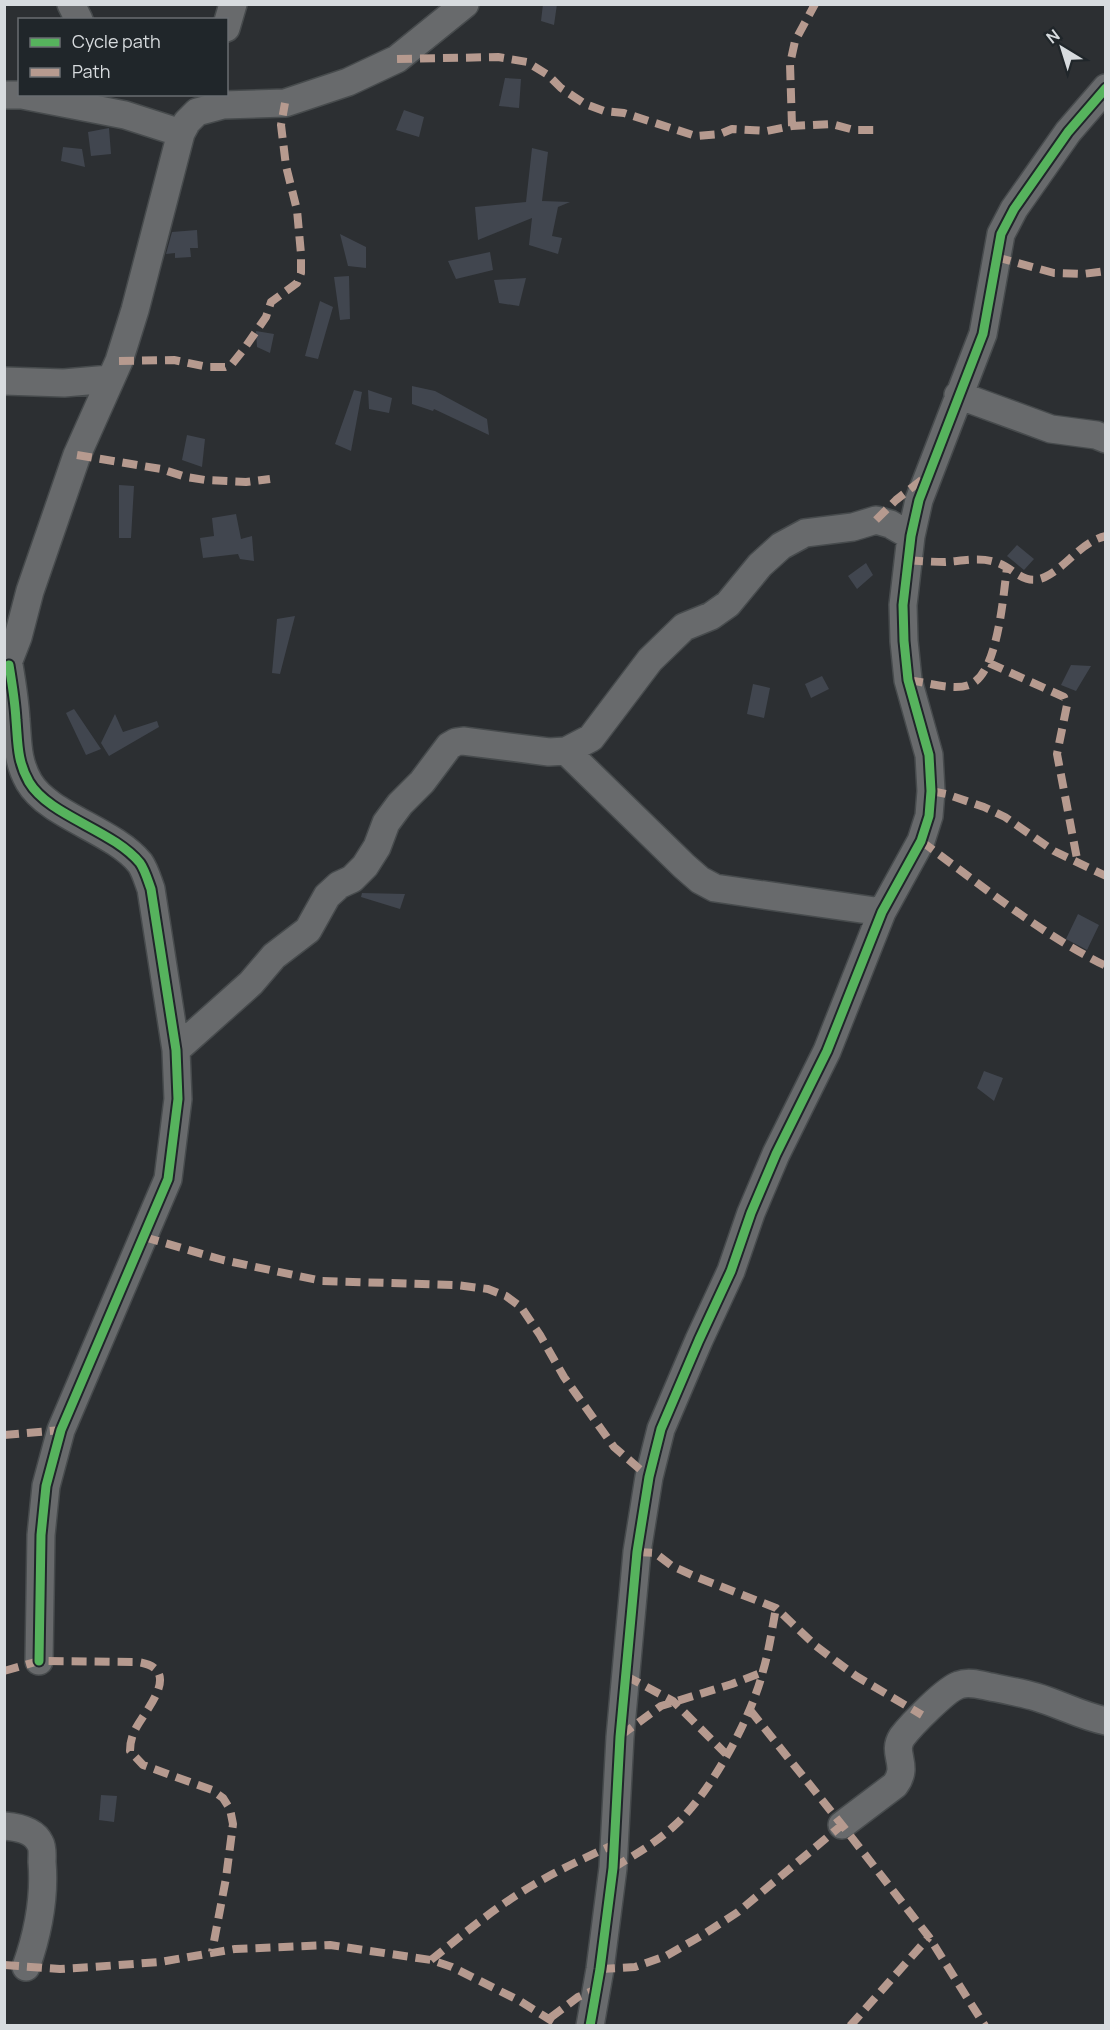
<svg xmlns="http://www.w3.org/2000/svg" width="1110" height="2030" viewBox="0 0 1110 2030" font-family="Manrope,sans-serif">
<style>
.building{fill:#41464f}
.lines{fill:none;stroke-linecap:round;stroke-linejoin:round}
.minor-casing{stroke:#474b4d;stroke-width:30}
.minor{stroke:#686a6c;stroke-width:27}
.quiet{stroke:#b69a8f;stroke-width:8;stroke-dasharray:15 8;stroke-linecap:butt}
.cycleway-casing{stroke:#20262a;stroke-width:13}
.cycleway{stroke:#56b35d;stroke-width:9}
</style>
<rect width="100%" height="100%" fill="#2c2f32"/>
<path class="building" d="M 543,4 L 557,4 L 554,25 L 541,21 Z
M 505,78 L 521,79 L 519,108 L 499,106 Z
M 404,110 L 424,117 L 419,137 L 396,130 Z
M 109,128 L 111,154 L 91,156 L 88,132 Z
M 63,147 L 82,149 L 85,167 L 61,161 Z
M 532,148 L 548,152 L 542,201 L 570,202 L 558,207 L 552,236 L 562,238 L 558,254 L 529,245 L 532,218 L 478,240 L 475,207 L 526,202 Z
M 197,230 L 198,248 L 190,248 L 191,257 L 175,258 L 175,253 L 166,254 L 172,232 Z
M 340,234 L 366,247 L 366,268 L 348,266 Z
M 490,252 L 493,270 L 456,279 L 448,261 Z
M 349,276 L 350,319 L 340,320 L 334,277 Z
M 526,278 L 519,306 L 499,303 L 494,280 Z
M 320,301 L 333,307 L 318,359 L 305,356 Z
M 256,331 L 274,334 L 270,353 L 257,347 Z
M 412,386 L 435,391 L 487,419 L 489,435 L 434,409 L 433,411 L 412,404 Z
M 354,390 L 362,392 L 351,451 L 335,444 Z
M 368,390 L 392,398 L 389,413 L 369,409 Z
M 187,435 L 205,439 L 202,467 L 182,460 Z
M 119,485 L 134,486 L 131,538 L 119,538 Z
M 236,514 L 241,539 L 252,536 L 254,561 L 240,559 L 238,554 L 203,558 L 200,538 L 214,536 L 212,518 Z
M 1017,545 L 1034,559 L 1024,570 L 1007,556 Z
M 866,563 L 873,575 L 857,589 L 848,576 Z
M 295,616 L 280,674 L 272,673 L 277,619 Z
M 1071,665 L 1091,666 L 1076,691 L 1061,685 Z
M 822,676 L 829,689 L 811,698 L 805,684 Z
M 753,684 L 770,688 L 764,718 L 747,714 Z
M 74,709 L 101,749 L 86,755 L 66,713 Z
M 115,714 L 123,732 L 157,721 L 159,727 L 109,756 L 101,743 Z
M 362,893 L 405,894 L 400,909 L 361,897 Z
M 1078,914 L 1099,925 L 1087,950 L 1066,939 Z
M 984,1071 L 1003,1078 L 994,1101 L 977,1088 Z
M 101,1795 L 117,1796 L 114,1822 L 99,1820 Z"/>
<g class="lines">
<defs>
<path id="minor" d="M 71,4 L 79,20
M 226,28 L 233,4
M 4,95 L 22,95 L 125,115 L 181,133
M 4,381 L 64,383 L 110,379
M 958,395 L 1051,429 L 1096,435 L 1106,439
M 9,665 C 12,683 15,701 16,720 C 18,743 17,761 29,782 C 49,816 113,830 140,863 C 145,870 148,881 151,889 L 176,1050 L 178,1099 L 168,1179 L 61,1430 L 46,1486 L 41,1535 L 39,1661
M 4,673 L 18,637 L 30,591 L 77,455 L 119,361 L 135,310 L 181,133 L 187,122 L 197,112 L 223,105 L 285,103 L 348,82 L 397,59 L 465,4
M 566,751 L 684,866 L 700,880 L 715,888 L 882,912
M 176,1050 L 251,983 L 274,956 L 308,930 L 327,896 L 339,885 L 352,879 L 365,866 L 377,847 L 386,823 L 400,804 L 422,782 L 449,746 L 456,742 L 463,741 L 549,752 L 566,751 L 591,738 L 650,660 L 684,627 L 711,616 L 728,604 L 760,565 L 781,546 L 805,533 L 853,527 L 876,520 L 890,524 L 911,536
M 842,1825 L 895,1785 C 910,1765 891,1754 902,1737 C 911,1725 946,1689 959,1685 C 969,1681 981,1685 991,1687 C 1006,1690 1022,1693 1036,1697 C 1060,1704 1081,1716 1106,1721
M 4,1826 C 17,1827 34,1830 40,1843 C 43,1848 42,1856 42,1862 C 45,1898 38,1933 26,1967
M 590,2026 L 600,1969 L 613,1868 L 620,1737 L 637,1552 L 649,1477 L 661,1429 L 699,1340 L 731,1271 L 751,1213 L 776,1154 L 827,1051 L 882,912 L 921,841 L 929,816 L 931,791 L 929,755 L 908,680 L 904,641 L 903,605 L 911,536 L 919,500 L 983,334 L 1001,234 L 1014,209 L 1068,132 L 1106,88"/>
</defs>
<use href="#minor" class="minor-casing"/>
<use href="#minor" class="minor"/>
<path class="quiet" d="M 397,59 L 498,57 L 527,62 L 548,75 L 561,88 L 585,104 L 604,111 L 624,113 L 696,136 L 720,134 L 732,129 L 767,131 L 792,126 L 832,124 L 854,130 L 875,130
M 792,126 L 790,64 L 795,41 L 815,4
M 996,257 L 1054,273 L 1083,274 L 1106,271
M 119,361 L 174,360 L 208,367 L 225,367 L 232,364 L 244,349 L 266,317 L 271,302 L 297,283 L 301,273 L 301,254 L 297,210 L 286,166 L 281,125 L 285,103
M 77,455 L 161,469 L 186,477 L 205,480 L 246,482 L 270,479
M 876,520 L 896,500 L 928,475
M 908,560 C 920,561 933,562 945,562 C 961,561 980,557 995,562 C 1014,567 1023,587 1045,577 C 1068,566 1080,542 1106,536
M 989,663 L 1064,697 L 1067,705 L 1057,754 L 1078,864
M 908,680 C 925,682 953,691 969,685 C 998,675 1003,596 1007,568
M 931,791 L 946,794 L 984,807 L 1005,817 L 1054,851 L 1106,876
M 921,841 C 981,885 1039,933 1106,966
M 144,1237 L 223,1260 L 322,1281 L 456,1285 L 488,1289 L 506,1296 L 521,1307 L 540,1335 L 564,1377 L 614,1447 L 649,1477
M 4,1435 L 61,1430
M 637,1552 L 655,1553 L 672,1566 L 694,1576 L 776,1608 L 816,1646 L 837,1662 L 856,1676 L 922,1715
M 4,1671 L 39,1661 L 138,1662 C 183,1669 147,1708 136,1728 C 132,1735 130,1743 130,1751 L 143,1765 L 212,1790 L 223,1798 L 230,1809 L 233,1824 L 226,1878 L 212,1952
M 626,1676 L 673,1701 L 726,1754
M 750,1710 L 842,1825 L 929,1937 L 985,2026
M 620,1736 L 661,1706 L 732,1684 L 763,1672
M 613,1868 C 634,1855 656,1843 674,1826 C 710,1794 751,1719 763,1671 C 769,1651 772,1629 776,1608
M 431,1960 C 460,1937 488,1913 520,1893 C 550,1874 582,1859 615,1844
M 4,1965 L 60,1969 L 92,1967 L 160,1962 L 235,1949 L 330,1945 L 431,1960 L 452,1967 L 520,2001 L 560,2026
M 600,1969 L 635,1967 L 666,1956 L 701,1936 L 738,1912 L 842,1825
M 550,2018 L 578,1997 L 597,1989
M 850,2026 L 929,1937"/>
<defs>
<path id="cycleway" d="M 9,665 C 12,683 15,701 16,720 C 18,743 17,761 29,782 C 49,816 113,830 140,863 C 145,870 148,881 151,889 L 176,1050 L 178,1099 L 168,1179 L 61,1430 L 46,1486 L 41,1535 L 39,1661
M 590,2026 L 600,1969 L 613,1868 L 620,1737 L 637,1552 L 649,1477 L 661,1429 L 699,1340 L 731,1271 L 751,1213 L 776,1154 L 827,1051 L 882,912 L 921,841 L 929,816 L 931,791 L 929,755 L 908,680 L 904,641 L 903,605 L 911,536 L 919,500 L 983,334 L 1001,234 L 1014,209 L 1068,132 L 1106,88"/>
</defs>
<use href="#cycleway" class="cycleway-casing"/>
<use href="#cycleway" class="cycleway"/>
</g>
<rect width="1110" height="2030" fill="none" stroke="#d7dbde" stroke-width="12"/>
<rect x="18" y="18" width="210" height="78" fill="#20262a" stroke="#696e72" stroke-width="1.5"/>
<rect x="30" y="38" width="30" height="9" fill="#56b35d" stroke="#696e72" stroke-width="1.5"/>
<text x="72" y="48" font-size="18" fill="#d7dbde">Cycle path</text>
<rect x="30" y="68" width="30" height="9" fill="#b69a8f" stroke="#696e72" stroke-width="1.5"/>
<text x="72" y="78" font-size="18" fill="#d7dbde">Path</text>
<g transform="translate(1062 48) rotate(322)" stroke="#20262a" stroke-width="4.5" paint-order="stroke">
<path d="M0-4.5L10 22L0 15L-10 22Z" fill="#d7dbde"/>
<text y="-9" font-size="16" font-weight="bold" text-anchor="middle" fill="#d7dbde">N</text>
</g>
</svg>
